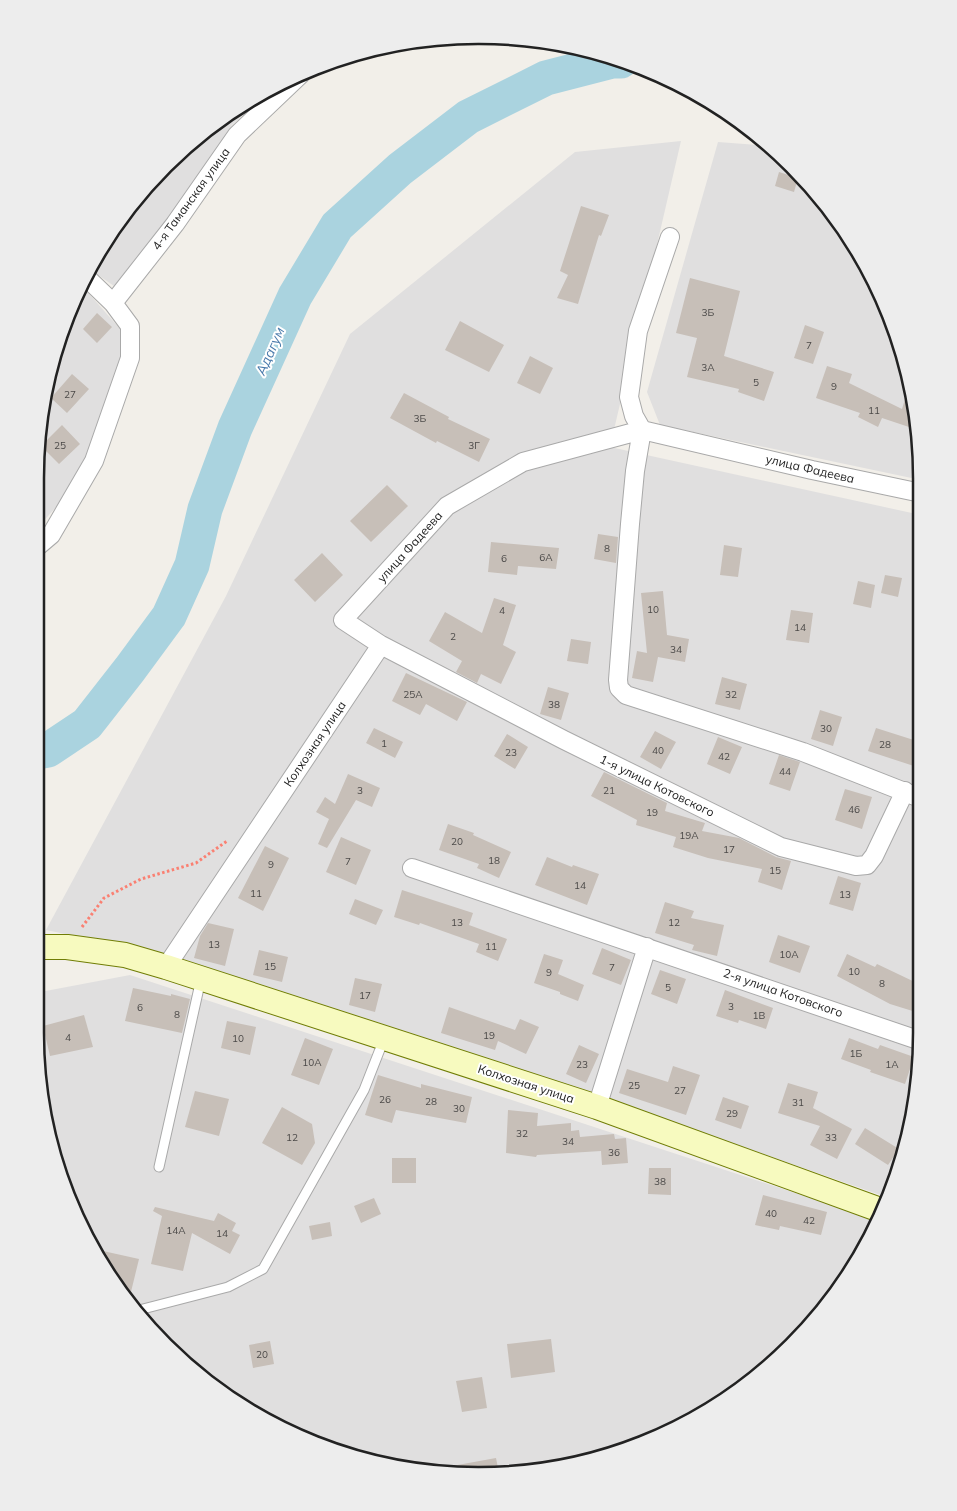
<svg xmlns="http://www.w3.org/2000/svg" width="957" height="1511" viewBox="0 0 957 1511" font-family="Mulish,sans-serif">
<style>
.residential{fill:#e0dfdf}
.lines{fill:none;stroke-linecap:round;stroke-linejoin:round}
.river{stroke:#aad3df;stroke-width:35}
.building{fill:#c7bfb8}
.service-casing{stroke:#a9a9a9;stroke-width:11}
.minor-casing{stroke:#a9a9a9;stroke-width:20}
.secondary-casing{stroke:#707d05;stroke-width:26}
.path{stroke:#fa8072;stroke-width:3;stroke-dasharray:2.5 2.5;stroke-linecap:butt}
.service{stroke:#fff;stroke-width:9}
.minor{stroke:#fff;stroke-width:18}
.secondary{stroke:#f7fabf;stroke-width:24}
.labels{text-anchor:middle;stroke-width:4;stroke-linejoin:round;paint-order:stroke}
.number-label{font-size:10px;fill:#4b4948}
.street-label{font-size:12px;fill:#222;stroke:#fff}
.water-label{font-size:14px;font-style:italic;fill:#4a7aab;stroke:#fff}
.rim{fill:none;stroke:#222;stroke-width:2.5}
</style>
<rect width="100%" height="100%" fill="#f2efe9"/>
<path class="residential" d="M 275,86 L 232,125 L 184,201 L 114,286 L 91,270 L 127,208 L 186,145 L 257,94 Z
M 681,141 L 610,447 L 921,515 L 918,1090 L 889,1198 L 500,1062 L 173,956 L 46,930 L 226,596 L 350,334 L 575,152 Z
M 718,142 L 769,146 L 812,186 L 876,282 L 907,363 L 921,449 L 921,480 L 660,425 L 647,392 Z
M 82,286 L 122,331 L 123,350 L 114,383 L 85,462 L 69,493 L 38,527 L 39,421 L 69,309 Z
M 130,975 L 878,1220 L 830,1303 L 725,1401 L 594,1461 L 478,1476 L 336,1452 L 208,1384 L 110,1279 L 58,1175 L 35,1033 L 35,993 Z"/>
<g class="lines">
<path class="river" d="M 37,752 L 48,750 L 87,724 L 130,669 L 169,616 L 192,565 L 205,509 L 235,428 L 295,296 L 337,226 L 400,169 L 468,117 L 546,78 L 612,61 L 621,61"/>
</g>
<path class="building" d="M 779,172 L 798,178 L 794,192 L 775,186 Z
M 581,206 L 609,215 L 601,236 L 599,235 L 578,304 L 557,298 L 568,275 L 560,271 Z
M 690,278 L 740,291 L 724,356 L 774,372 L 764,401 L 738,392 L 739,389 L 687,377 L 697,338 L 676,333 Z
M 97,313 L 112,327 L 97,343 L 83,329 Z
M 460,321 L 504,345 L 489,372 L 445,350 Z
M 805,325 L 824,332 L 813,364 L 794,358 Z
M 530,356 L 553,368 L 540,394 L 517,383 Z
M 827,366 L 852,374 L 849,383 L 902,409 L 910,383 L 918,430 L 882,418 L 878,427 L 858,417 L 860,413 L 816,398 Z
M 72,374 L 89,389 L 67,413 L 51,398 Z
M 404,393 L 449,417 L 448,419 L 490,439 L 479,462 L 437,441 L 436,443 L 390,418 Z
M 62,425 L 80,444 L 59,464 L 41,446 Z
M 387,485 L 408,506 L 371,542 L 350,521 Z
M 598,534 L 618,537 L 616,563 L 594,559 Z
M 491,542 L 559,548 L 556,569 L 518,566 L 517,575 L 488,572 Z
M 724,545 L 742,548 L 738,577 L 720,575 Z
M 322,553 L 343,575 L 315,602 L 294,580 Z
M 885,575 L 902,578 L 898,597 L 881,593 Z
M 858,581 L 875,585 L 871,608 L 853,604 Z
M 663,591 L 667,635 L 689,639 L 685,662 L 658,657 L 653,682 L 632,678 L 637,651 L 647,653 L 641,593 Z
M 494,598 L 516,605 L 503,645 L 516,652 L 501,684 L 481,674 L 477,683 L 456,672 L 462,661 L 429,641 L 445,612 L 482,633 Z
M 791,610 L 813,613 L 809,643 L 786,640 Z
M 571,639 L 591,642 L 588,664 L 567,661 Z
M 406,673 L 467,702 L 457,721 L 426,704 L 420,715 L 392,701 Z
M 722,677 L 747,684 L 740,710 L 715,704 Z
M 548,687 L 569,693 L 561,720 L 540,714 Z
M 820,710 L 842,717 L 833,746 L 811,739 Z
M 374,728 L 403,742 L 395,758 L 366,743 Z
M 876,728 L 920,742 L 920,768 L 868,751 Z
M 655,731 L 676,742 L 661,769 L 640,757 Z
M 507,734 L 528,747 L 515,769 L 494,756 Z
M 718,737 L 742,747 L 730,774 L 707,764 Z
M 779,755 L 800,762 L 790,791 L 769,784 Z
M 604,772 L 667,803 L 665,811 L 705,823 L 702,831 L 739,838 L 776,857 L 791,861 L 782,890 L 758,882 L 762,869 L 708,858 L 673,847 L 676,837 L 636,825 L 637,820 L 591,796 Z
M 348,774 L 380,788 L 372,807 L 356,800 L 327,848 L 318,844 L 329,819 L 316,812 L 325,797 L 335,804 Z
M 845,789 L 872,797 L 862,829 L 835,820 Z
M 448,824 L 474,833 L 473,835 L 511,852 L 499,878 L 477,868 L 479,864 L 439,850 Z
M 341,837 L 371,850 L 356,885 L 326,872 Z
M 265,846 L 289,858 L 263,911 L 238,898 Z
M 547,857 L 572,867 L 573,865 L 599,874 L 587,905 L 535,885 Z
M 838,876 L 861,883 L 853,911 L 829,904 Z
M 402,890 L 473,913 L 469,925 L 507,939 L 498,961 L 476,952 L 479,944 L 420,923 L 419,925 L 394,917 Z
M 355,899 L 383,910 L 376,925 L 349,914 Z
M 665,902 L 694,911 L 691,918 L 724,925 L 717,956 L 692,950 L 694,945 L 655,933 Z
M 208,923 L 234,929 L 225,966 L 194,958 L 200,936 Z
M 778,935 L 810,946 L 800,973 L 769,962 Z
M 602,948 L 631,960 L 621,985 L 592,974 Z
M 259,950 L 288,957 L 282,982 L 253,975 Z
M 544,954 L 563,960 L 558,974 L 584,985 L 578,1001 L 560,994 L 560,992 L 534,983 Z
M 847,954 L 875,967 L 877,964 L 919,984 L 919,1013 L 890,1004 L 837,976 Z
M 660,970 L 686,979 L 677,1004 L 651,994 Z
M 355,978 L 382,984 L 375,1012 L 349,1005 Z
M 133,988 L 171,996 L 171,994 L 190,999 L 182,1033 L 125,1021 Z
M 725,990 L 773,1008 L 766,1029 L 739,1020 L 738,1023 L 716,1016 Z
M 449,1007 L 515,1030 L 520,1019 L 539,1027 L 526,1054 L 498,1041 L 495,1050 L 441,1033 Z
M 84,1015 L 93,1047 L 50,1056 L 43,1026 Z
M 227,1021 L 256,1027 L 250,1055 L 221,1048 Z
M 305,1038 L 333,1049 L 319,1085 L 291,1075 Z
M 849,1038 L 878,1049 L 880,1045 L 914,1057 L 905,1084 L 870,1072 L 871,1070 L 841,1059 Z
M 579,1045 L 599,1054 L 586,1083 L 566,1074 Z
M 673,1066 L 700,1075 L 686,1115 L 619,1093 L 627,1069 L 668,1082 Z
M 378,1075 L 421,1088 L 421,1084 L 472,1097 L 466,1123 L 396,1110 L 392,1123 L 365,1115 Z
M 788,1083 L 818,1092 L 813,1108 L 852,1129 L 837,1159 L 810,1145 L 820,1126 L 778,1113 Z
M 195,1091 L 229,1099 L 219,1136 L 185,1127 Z
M 723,1097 L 749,1106 L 741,1129 L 715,1120 Z
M 282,1107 L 312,1124 L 315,1143 L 302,1165 L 262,1143 Z
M 508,1110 L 538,1113 L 537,1126 L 571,1123 L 571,1131 L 579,1130 L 580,1137 L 614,1134 L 615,1139 L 626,1138 L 628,1163 L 602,1165 L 601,1151 L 537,1155 L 536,1157 L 506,1153 Z
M 865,1128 L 899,1149 L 888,1165 L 855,1144 Z
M 392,1158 L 416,1158 L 416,1183 L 392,1183 Z
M 649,1168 L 671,1168 L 671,1195 L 648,1194 Z
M 763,1195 L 827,1212 L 821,1235 L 780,1226 L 779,1230 L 755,1225 Z
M 374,1198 L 381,1214 L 361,1223 L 354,1206 Z
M 155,1207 L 214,1221 L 218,1213 L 236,1223 L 232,1231 L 240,1235 L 230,1254 L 192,1233 L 183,1271 L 151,1264 L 162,1216 L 153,1211 Z
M 330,1222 L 332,1236 L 312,1240 L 309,1226 Z
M 103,1251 L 139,1259 L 129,1300 L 110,1279 L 101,1261 Z
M 551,1339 L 555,1372 L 511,1378 L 507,1344 Z
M 270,1341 L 274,1364 L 253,1368 L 249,1345 Z
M 482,1377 L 487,1408 L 462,1412 L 456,1381 Z
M 496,1458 L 499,1473 L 478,1476 L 441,1470 L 441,1468 Z"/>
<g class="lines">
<defs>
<path id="service" d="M 159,1167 L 201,979
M 139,1310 L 228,1287 L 263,1269 L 364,1090 L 384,1039"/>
<path id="minor" d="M 670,237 L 638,331 L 629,397 L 634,416 L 642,430 L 635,471 L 630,524 L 618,680 L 619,688 L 626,695 L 803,752 L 920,798
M 87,278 L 113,303 L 175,224 L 237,135 L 301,74
M 38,546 L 51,535 L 94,461 L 130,358 L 130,326 L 113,303
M 905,791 L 874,856 L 867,865 L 856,866 L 781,847 L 564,740 L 381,645 L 343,620 L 447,506 L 523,462 L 642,430 L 812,470 L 921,493
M 412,868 L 918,1040
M 166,967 L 381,645
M 597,1107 L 647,947"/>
<path id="secondary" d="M 36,947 L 67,947 L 125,955 L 166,967 L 597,1107 L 883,1211"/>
</defs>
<use href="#service" class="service-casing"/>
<use href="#minor" class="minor-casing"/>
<use href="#secondary" class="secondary-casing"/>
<path class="path" d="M 82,927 L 104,898 L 141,879 L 196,863 L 227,841"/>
<use href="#service" class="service"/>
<use href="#minor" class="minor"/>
<use href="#secondary" class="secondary"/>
</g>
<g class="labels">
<g class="number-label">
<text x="708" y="316">3Б</text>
<text x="809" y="349">7</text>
<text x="708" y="371">3А</text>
<text x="756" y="386">5</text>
<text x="834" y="390">9</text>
<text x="70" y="398">27</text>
<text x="874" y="414">11</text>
<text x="420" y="422">3Б</text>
<text x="60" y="449">25</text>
<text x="474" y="449">3Г</text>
<text x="607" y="552">8</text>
<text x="546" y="561">6А</text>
<text x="504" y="562">6</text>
<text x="653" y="613">10</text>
<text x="502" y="614">4</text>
<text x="800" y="631">14</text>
<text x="453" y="640">2</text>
<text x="676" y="653">34</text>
<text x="413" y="698">25А</text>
<text x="731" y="698">32</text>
<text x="554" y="708">38</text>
<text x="826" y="732">30</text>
<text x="384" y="747">1</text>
<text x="885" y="748">28</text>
<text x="658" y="754">40</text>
<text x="511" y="756">23</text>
<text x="724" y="760">42</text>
<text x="785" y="775">44</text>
<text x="360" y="794">3</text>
<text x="609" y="794">21</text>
<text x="854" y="813">46</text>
<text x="652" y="816">19</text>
<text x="689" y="839">19А</text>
<text x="457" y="845">20</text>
<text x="729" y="853">17</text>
<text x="494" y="864">18</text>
<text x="348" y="865">7</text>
<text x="271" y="868">9</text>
<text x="775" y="874">15</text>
<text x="580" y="889">14</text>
<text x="256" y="897">11</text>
<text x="845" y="898">13</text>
<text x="457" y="926">13</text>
<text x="674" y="926">12</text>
<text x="214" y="948">13</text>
<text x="491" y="950">11</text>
<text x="789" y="958">10А</text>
<text x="270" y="970">15</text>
<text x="612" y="971">7</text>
<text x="854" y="975">10</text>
<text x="549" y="976">9</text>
<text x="882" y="987">8</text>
<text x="668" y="991">5</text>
<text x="365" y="999">17</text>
<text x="731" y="1010">3</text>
<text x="140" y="1011">6</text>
<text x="177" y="1018">8</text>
<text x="759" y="1019">1В</text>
<text x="489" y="1039">19</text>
<text x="68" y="1041">4</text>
<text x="238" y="1042">10</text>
<text x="856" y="1057">1Б</text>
<text x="312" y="1066">10А</text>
<text x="582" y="1068">23</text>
<text x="892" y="1068">1А</text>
<text x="634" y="1089">25</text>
<text x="680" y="1094">27</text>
<text x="385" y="1103">26</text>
<text x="431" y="1105">28</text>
<text x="798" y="1106">31</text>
<text x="459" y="1112">30</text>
<text x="732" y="1117">29</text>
<text x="522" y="1137">32</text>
<text x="292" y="1141">12</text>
<text x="831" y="1141">33</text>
<text x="568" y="1145">34</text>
<text x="614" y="1156">36</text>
<text x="660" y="1185">38</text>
<text x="771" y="1217">40</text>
<text x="809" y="1224">42</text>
<text x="176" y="1234">14А</text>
<text x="222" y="1237">14</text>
<text x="262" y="1358">20</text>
</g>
<g class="street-label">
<text transform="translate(191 199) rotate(-54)" y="4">4-я Таманская улица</text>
<text transform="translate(810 469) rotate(13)" y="4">улица Фадеева</text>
<text transform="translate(410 547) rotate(-48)" y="4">улица Фадеева</text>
<text transform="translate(315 744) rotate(-56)" y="4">Колхозная улица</text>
<text transform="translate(657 786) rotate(26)" y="4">1-я улица Котовского</text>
<text transform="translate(783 993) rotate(19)" y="4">2-я улица Котовского</text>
<text transform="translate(526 1084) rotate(18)" y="4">Колхозная улица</text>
</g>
<g class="water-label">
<text transform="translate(270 351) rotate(-66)" y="5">Адагум</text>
</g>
</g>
<path d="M0 0H957V1511H0ZM478 44H479A434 434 0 0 1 913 478V1033A434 434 0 0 1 479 1467H478A434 434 0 0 1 44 1033V478A434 434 0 0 1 478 44Z" fill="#ededed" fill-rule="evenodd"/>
<path class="rim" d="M478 44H479A434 434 0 0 1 913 478V1033A434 434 0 0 1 479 1467H478A434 434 0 0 1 44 1033V478A434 434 0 0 1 478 44Z"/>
</svg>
